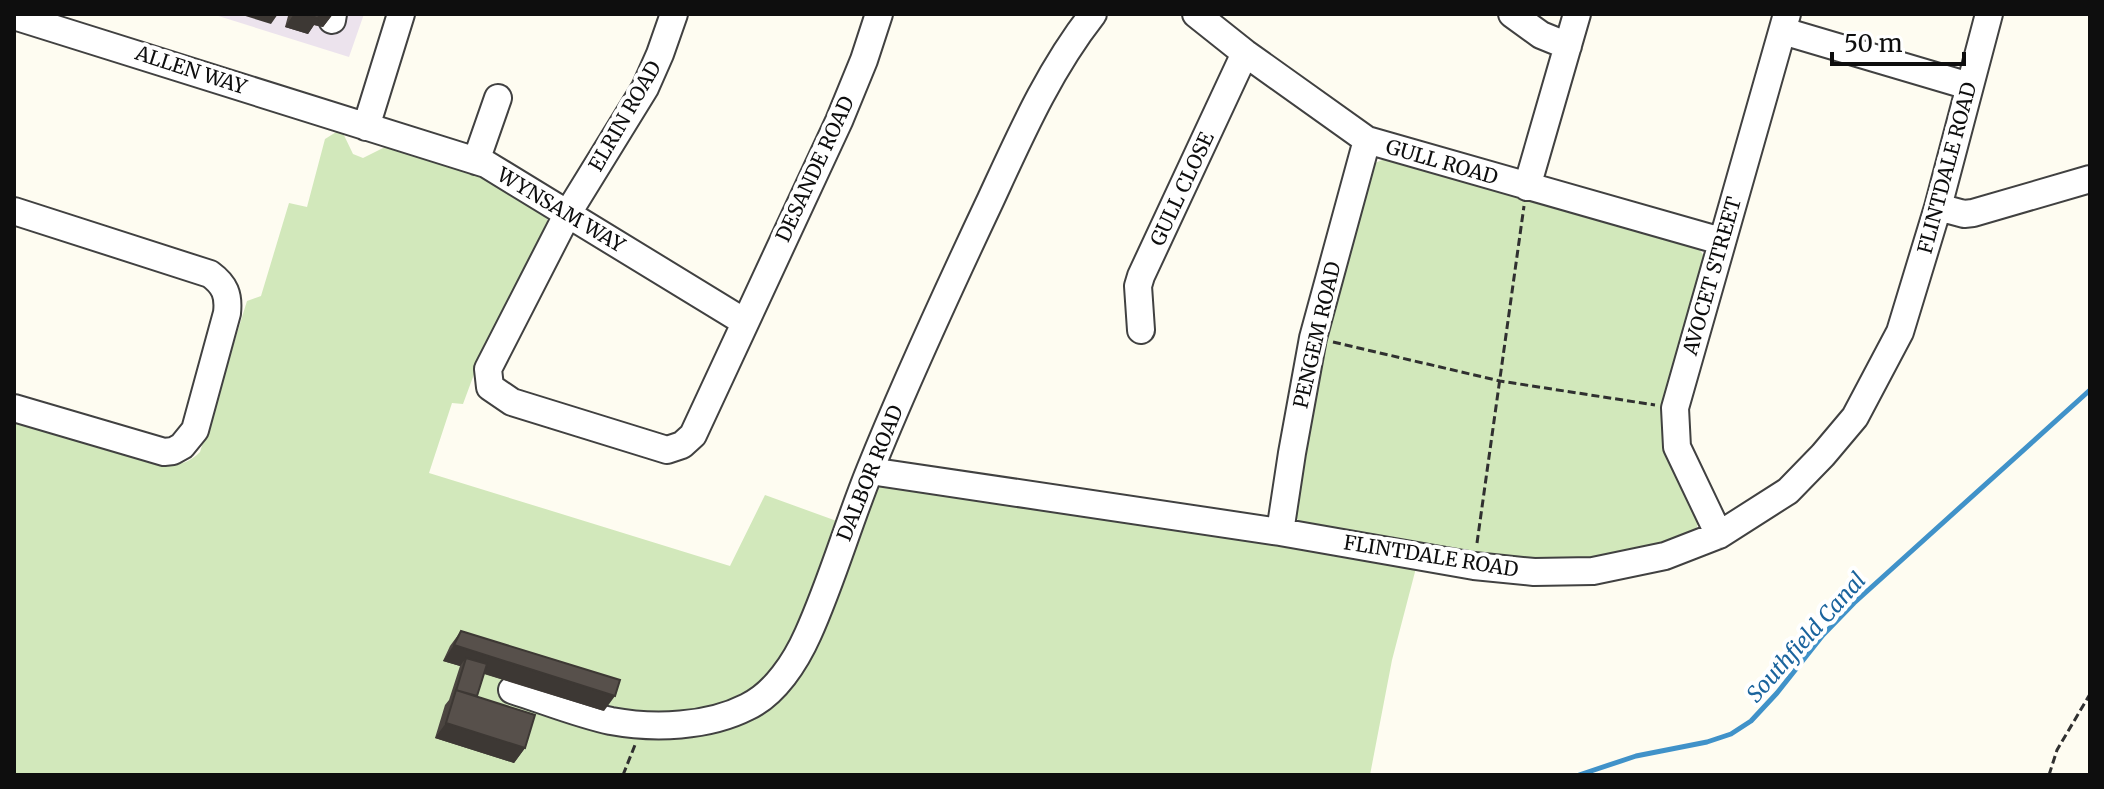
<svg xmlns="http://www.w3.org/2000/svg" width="2104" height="789" viewBox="0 0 2104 789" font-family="Merriweather,serif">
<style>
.industrial{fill:#ece3ed}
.green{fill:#d2e8bb}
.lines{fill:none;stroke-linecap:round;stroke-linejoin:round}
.stream{stroke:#4092c9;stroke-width:5}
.minor-casing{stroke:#414141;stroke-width:30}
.path{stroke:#303030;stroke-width:3;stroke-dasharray:8 4;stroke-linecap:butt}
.minor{stroke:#fff;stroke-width:26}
.wall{fill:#4b4540}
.shaded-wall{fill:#3d3834}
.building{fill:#57504b;stroke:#3d3834;stroke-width:2}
.labels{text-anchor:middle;stroke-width:8;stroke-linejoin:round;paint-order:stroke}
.street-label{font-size:20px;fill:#0e0e0e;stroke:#fff}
.water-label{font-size:22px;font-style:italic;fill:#1b649d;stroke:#fff}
</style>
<rect width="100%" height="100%" fill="#fefcf1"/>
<path class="industrial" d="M 212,14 L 364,14 L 349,57 Z"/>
<path class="green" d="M 341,129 L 353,154 L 363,158 L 389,145 L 489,178 L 545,213 L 549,226 L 547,233 L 483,350 L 463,404 L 452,403 L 429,473 L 730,566 L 765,495 L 856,528 L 874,488 L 889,485 L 1416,568 L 1392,660 L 1370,775 L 14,775 L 14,418 L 157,463 C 175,466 187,465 200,452 L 247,301 L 261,296 L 289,203 L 307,207 L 325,139 Z
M 1387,158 L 1696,245 L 1707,260 L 1671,396 L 1699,521 L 1695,532 L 1633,556 L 1539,564 L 1302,525 L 1295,516 L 1317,365 L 1370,165 Z"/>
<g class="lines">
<path class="stream" d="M 1579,775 L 1636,756 L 1707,742 L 1731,734 L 1751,721 L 1777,693 L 1823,635 L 1854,603 L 2090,390"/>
<defs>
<path id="minor" d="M 674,14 L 660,54 L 645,88 L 568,213 L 488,369 L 490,387 L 512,402 L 667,450 L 682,445 L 693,435 L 839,121 L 864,60 L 879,14
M 1196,14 L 1245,53 L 1367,140 L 1721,241
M 1512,14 L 1541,35 L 1568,46
M 14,16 L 486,164 L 743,321
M 332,20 L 333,14
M 1783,31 L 1969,86
M 366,127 L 401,14
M 476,161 L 498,98
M 1527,187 L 1577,14
M 1938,207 L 1964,214 L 1973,213 L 2090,179
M 14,211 L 210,274 C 225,285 229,295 227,313 L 195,430 L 182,446 L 173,451 L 164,452 L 14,408
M 1141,330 L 1138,286 L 1141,276 L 1245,53
M 870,471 L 1280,532 L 1474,566 L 1534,572 L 1593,571 L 1665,556 L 1719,535 L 1788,491 L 1823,455 L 1855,417 L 1900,332 L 1938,207 L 1989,14
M 1280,532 L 1292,453 L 1313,338 L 1367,140
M 1719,535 L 1677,447 L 1675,408 L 1787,14
M 512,690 C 544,700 578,714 611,721 C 654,729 708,727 747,707 C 775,694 796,661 808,634 C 832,581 848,524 870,470 C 907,378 949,288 991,199 C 1021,134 1049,70 1093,14"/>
</defs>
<use href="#minor" class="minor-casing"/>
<path class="path" d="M 1333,342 L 1500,381 L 1655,405
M 1477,543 L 1524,206
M 623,775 L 635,745
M 2049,775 L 2057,750 L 2090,694"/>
<use href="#minor" class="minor"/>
</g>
<path class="wall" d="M 281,14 L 333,14 L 323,27 L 314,25 L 308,34 L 285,27 L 288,16 Z
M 461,631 L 604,711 L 484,674 L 477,696 L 525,748 L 514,763 L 435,738 L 445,705 L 449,700 L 460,666 L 443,661 L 450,646 Z"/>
<path class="shaded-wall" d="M 239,14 L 278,14 L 271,24 Z
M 294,14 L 333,14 L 323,27 L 314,25 L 308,34 L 285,27 Z
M 454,645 L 615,696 L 604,711 L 463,667 L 466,658 L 460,666 L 443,661 Z
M 446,723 L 525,748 L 514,763 L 435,738 Z"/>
<path class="building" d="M 304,14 L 320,14 L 318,18 Z
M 461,631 L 620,680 L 615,696 L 454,645 Z
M 466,658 L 487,664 L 477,696 L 456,690 L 456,691 Z
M 456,690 L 535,715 L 525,748 L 446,723 Z"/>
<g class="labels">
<g class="street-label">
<text transform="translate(191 70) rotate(18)" y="7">ALLEN WAY</text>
<text transform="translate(625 116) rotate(-60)" y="7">ELRIN ROAD</text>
<text transform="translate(1442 162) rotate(16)" y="7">GULL ROAD</text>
<text transform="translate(1947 168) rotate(-75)" y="7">FLINTDALE ROAD</text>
<text transform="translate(815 169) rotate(-65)" y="7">DESANDE ROAD</text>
<text transform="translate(1182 189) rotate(-65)" y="7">GULL CLOSE</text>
<text transform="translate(561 210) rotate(31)" y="7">WYNSAM WAY</text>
<text transform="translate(1712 276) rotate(-74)" y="7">AVOCET STREET</text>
<text transform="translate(1317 335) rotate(-77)" y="7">PENGEM ROAD</text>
<text transform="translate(870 473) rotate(-68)" y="7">DALBOR ROAD</text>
<text transform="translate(1431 556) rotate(9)" y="7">FLINTDALE ROAD</text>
</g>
<g class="water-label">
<text transform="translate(1806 637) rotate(-48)" y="8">Southfield Canal</text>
</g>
</g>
<rect width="2104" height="789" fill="none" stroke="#0e0e0e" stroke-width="32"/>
<path d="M1832 52v12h132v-12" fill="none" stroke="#0e0e0e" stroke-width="4"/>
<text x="1844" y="52" font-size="24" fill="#0e0e0e" stroke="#ffffff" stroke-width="6" paint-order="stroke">50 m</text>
</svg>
